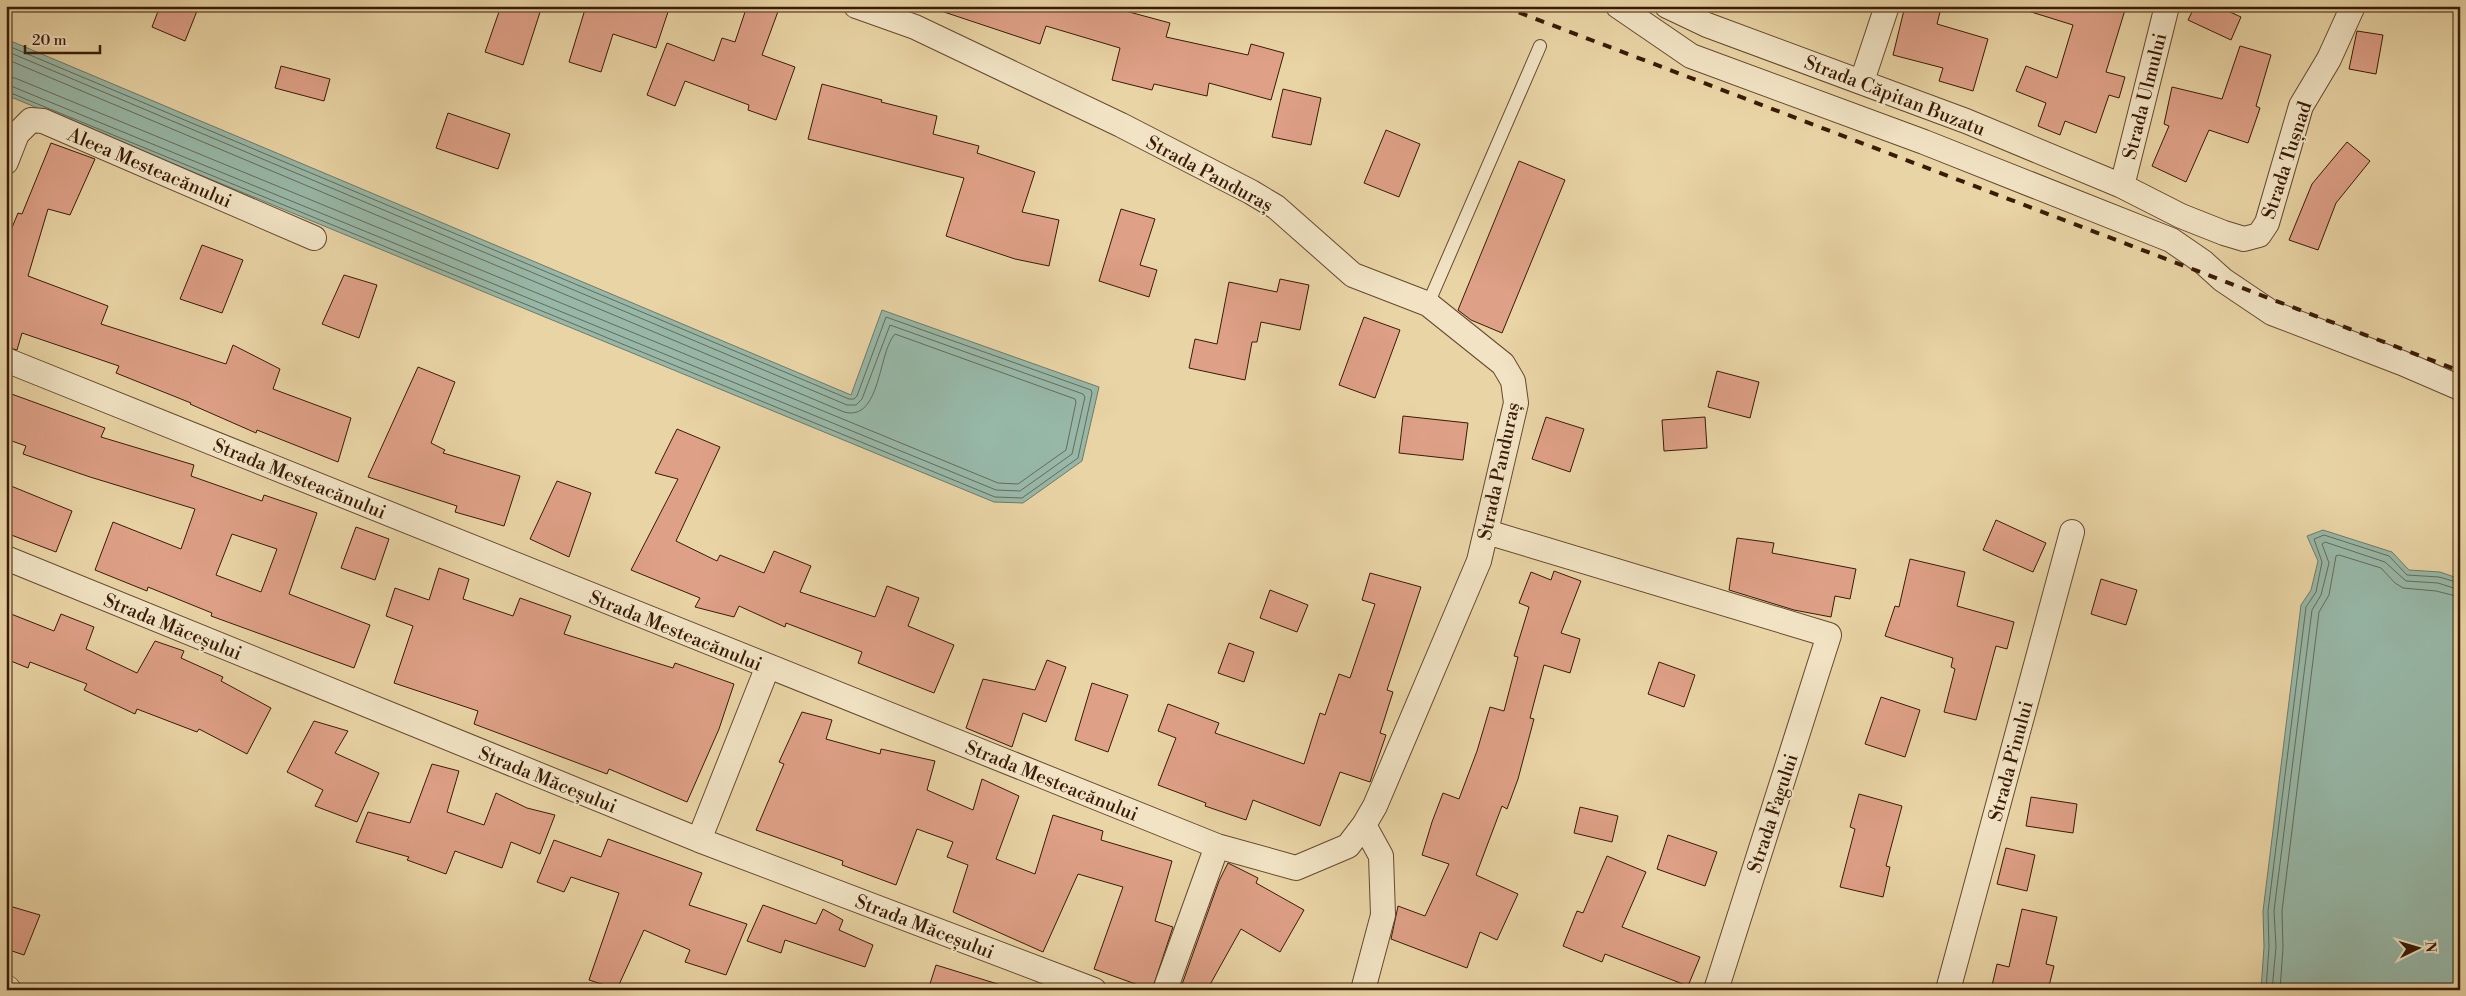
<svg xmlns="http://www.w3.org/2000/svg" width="2466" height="996" viewBox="0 0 2466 996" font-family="'Libre Bodoni',serif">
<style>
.water{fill:#97b8a8;stroke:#717967}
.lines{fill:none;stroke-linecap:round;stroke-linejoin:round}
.shore{stroke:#686a57;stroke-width:1}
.building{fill:#dea087;stroke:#391b06;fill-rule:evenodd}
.service-casing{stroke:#65492e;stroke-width:14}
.minor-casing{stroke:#65492e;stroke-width:26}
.secondary-casing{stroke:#391b06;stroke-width:29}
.service{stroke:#f1e3c4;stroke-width:12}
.minor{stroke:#f1e3c4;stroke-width:24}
.secondary{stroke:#f1e3c4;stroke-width:28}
.rail{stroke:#391b06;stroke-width:4;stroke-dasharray:9 9;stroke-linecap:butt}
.labels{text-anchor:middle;stroke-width:4;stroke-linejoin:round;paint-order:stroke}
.street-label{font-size:19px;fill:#391b06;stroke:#f1e3c4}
</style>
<rect width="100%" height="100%" fill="#e9d4a5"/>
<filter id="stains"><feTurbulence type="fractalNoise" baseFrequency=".004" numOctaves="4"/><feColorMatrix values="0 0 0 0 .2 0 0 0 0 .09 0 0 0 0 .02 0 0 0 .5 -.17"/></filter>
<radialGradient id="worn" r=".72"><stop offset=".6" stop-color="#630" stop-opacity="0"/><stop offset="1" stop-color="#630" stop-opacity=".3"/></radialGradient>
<path class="water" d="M 6,39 L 851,395 L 882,310 L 1099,387 L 1082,461 L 1023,503 L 994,502 L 6,95 Z
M 2323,530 L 2392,552 L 2409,570 L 2440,572 L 2460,579 L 2460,990 L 2261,990 L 2264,947 L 2263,911 L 2301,605 L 2311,590 L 2318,561 L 2307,536 Z"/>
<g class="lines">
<path class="shore" d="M 6,45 L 849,399 L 854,399 L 857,396 L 886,317 L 1091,390 L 1092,393 L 1078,458 L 1022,498 L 995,497 L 6,91
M 6,51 L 847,405 L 856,405 L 862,399 L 890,325 L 1083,394 L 1085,397 L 1072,454 L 1020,491 L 996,490 L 6,84
M 6,59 L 844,412 C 881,422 878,352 895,334 L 1075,399 L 1076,402 L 1066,450 L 1018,484 L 998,483 L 15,78 L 6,77
M 2266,990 L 2269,947 L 2268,911 L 2306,607 L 2316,592 L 2322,562 L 2314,539 L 2324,535 L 2389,556 L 2407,575 L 2439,577 L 2460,583
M 2272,990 L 2276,947 L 2274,911 L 2312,610 L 2321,595 L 2329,563 L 2322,544 L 2325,542 L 2385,562 L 2406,581 L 2438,583 L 2460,590
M 2280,990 L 2283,948 L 2282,911 L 2319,612 L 2329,595 L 2336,556 L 2339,555 L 2381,568 L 2395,583 L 2403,588 L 2436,591 L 2460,597"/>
</g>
<path class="building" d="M 160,6 L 199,6 L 185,41 L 152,27 Z
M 501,6 L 542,6 L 523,65 L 485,52 Z
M 586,6 L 670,6 L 656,48 L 613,34 L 601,72 L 569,62 Z
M 747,6 L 780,6 L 762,55 L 795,67 L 776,120 L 748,110 L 749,105 L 685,81 L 675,106 L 647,95 L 667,43 L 714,61 L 722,38 L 735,42 Z
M 939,6 L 1107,6 L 1170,23 L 1166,37 L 1248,55 L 1251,44 L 1284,53 L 1271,100 L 1209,83 L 1207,96 L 1154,84 L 1152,90 L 1112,80 L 1120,48 L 1046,26 L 1040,44 L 938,10 Z
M 1905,6 L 1919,6 L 1940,12 L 1937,24 L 1988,39 L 1973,91 L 1939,81 L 1943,68 L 1893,55 Z
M 2028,6 L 2112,6 L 2125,10 L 2106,72 L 2125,77 L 2119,98 L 2109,95 L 2096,133 L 2065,121 L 2060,135 L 2038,126 L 2046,103 L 2016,91 L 2026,66 L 2057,78 L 2073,25 L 2028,11 Z
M 2195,6 L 2217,6 L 2241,17 L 2231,40 L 2188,20 Z
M 2357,31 L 2383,35 L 2376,74 L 2349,69 Z
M 2240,46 L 2271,55 L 2256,106 L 2260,108 L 2248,143 L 2209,130 L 2186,182 L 2152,166 L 2169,126 L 2164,124 L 2172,87 L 2222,99 Z
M 281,66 L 330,79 L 324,101 L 275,88 Z
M 822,84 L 882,100 L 881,102 L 937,116 L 933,134 L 979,146 L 977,153 L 1035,172 L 1022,212 L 1059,220 L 1049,266 L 1015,259 L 946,236 L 964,178 L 808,139 Z
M 1283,89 L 1321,98 L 1311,145 L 1272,137 Z
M 448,113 L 510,134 L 498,169 L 436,148 Z
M 1386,130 L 1420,144 L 1399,197 L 1364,183 Z
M 2347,142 L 2370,161 L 2336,203 L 2318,250 L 2289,240 L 2312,184 Z
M 51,143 L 95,159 L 70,215 L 48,209 L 28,276 L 108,306 L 101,324 L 226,364 L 233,345 L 280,369 L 273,389 L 351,418 L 338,462 L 257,430 L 256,433 L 190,404 L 191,403 L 116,373 L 119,366 L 22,333 L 17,350 L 6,347 L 6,242 L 18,213 L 22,214 Z
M 1519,161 L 1565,180 L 1502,333 L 1471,320 L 1458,310 Z
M 1121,209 L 1155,219 L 1140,265 L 1157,270 L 1149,297 L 1099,281 Z
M 202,245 L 243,260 L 222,313 L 180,299 Z
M 344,275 L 377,285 L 359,338 L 322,324 Z
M 1280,279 L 1309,285 L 1300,330 L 1261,322 L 1257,342 L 1252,342 L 1245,380 L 1189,368 L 1195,339 L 1217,344 L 1229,282 L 1277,292 Z
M 1364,317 L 1400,330 L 1375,398 L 1339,385 Z
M 418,367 L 455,382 L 431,443 L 445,450 L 443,453 L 520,476 L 504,526 L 455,512 L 457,506 L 368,477 Z
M 1717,371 L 1759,382 L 1750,418 L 1708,407 Z
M 6,392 L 105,428 L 101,437 L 194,465 L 191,476 L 262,501 L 264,495 L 317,513 L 289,594 L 370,625 L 354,668 L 211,616 L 212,613 L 148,587 L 147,591 L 95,570 L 113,522 L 181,549 L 195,509 L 90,477 L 23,454 L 26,446 L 6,439 ZM 232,534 L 277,549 L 261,592 L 216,575 Z
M 1403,416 L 1468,423 L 1463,460 L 1399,453 Z
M 1546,417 L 1584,429 L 1570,472 L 1532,459 Z
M 1705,417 L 1707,448 L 1664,451 L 1662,420 Z
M 677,429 L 720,447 L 676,541 L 717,561 L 720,555 L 764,573 L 774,551 L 811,566 L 800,592 L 875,617 L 887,586 L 919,598 L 908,626 L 954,645 L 934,693 L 858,663 L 862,652 L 786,623 L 785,627 L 739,606 L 734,617 L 695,607 L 700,598 L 631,570 L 678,479 L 655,473 Z
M 557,481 L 591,493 L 569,557 L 530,539 Z
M 11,486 L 72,511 L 56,552 L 6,533 L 6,498 Z
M 1996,520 L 2046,543 L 2033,572 L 1983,550 Z
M 356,527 L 389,539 L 375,580 L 341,568 Z
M 1737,538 L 1774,543 L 1772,553 L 1856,569 L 1850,599 L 1835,596 L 1831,617 L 1794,610 L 1729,590 Z
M 1910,559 L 1965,572 L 1957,606 L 2014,622 L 2007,649 L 1996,646 L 1976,720 L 1944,712 L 1955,669 L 1951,667 L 1953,658 L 1885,636 L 1895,606 L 1899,607 Z
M 439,568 L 469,579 L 463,599 L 513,616 L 520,598 L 571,616 L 564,634 L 673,668 L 675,663 L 734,684 L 719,729 L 687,802 L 609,769 L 607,774 L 474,724 L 478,711 L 394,683 L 413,626 L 386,616 L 395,588 L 429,600 Z
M 1554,571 L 1581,581 L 1561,633 L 1580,639 L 1570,673 L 1544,665 L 1530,718 L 1534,719 L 1518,779 L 1507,809 L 1502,806 L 1476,875 L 1518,894 L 1497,940 L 1480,932 L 1467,968 L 1391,939 L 1397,911 L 1398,906 L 1425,916 L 1449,864 L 1422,855 L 1432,822 L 1443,793 L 1459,799 L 1477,751 L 1490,707 L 1504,711 L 1518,657 L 1514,656 L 1529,607 L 1519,603 L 1531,572 L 1551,580 Z
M 1370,573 L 1421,587 L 1387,690 L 1393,692 L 1380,733 L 1386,735 L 1370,782 L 1340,772 L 1320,826 L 1253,800 L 1246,820 L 1205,806 L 1206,803 L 1158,785 L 1176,738 L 1158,731 L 1168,704 L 1219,723 L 1215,733 L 1304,764 L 1320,713 L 1325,715 L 1339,674 L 1350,678 L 1375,604 L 1362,600 Z
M 2101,579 L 2137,590 L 2126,625 L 2091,614 Z
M 1270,590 L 1308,605 L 1297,632 L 1260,618 Z
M 6,612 L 54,631 L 61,614 L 94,627 L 86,649 L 137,673 L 155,641 L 184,651 L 181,658 L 223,677 L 221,681 L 271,708 L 247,754 L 199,729 L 197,732 L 137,709 L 135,714 L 84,690 L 87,684 L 30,662 L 28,668 L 6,659 Z
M 1229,643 L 1254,652 L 1244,682 L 1218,673 Z
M 1047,660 L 1066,667 L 1046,722 L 1023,713 L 1012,747 L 966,728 L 983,679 L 1035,690 Z
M 1659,662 L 1695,675 L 1684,707 L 1648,694 Z
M 1092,683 L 1128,695 L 1108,752 L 1075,740 Z
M 1881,697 L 1920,710 L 1905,757 L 1865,744 Z
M 802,712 L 832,720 L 826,739 L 880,754 L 881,749 L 935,761 L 927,790 L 973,810 L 982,779 L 1019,796 L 996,859 L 1035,874 L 1053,815 L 1103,831 L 1101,840 L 1172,861 L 1155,921 L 1173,927 L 1152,990 L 1094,969 L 1123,887 L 1078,874 L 1043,952 L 953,912 L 968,865 L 947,857 L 953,842 L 917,829 L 896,885 L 842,865 L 843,861 L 756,830 L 784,764 L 779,762 Z
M 314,721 L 348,731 L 335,753 L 379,773 L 357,822 L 315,806 L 323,790 L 287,772 Z
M 432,764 L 459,771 L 447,812 L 484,825 L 496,793 L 527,808 L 555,815 L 540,854 L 511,842 L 502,868 L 455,851 L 446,874 L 407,860 L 409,857 L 356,842 L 368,812 L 410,823 Z
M 1859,794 L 1902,806 L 1886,866 L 1890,867 L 1883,897 L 1840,887 L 1855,829 L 1850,827 Z
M 2031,797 L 2077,804 L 2073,833 L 2026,826 Z
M 1580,807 L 1618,816 L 1612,842 L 1574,833 Z
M 1668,835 L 1717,852 L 1705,886 L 1657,869 Z
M 608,839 L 702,873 L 689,905 L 747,924 L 726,975 L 685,962 L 690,950 L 644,930 L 617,989 L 589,980 L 619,893 L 571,877 L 564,892 L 537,882 L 554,840 L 601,857 Z
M 2006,848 L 2035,855 L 2027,891 L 1997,884 Z
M 1607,856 L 1646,872 L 1622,927 L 1700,957 L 1688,986 L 1605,954 L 1602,962 L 1563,946 L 1577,911 L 1583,913 Z
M 1228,863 L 1258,878 L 1256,883 L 1304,910 L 1280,952 L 1241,929 L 1207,990 L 1180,990 L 1219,881 Z
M 6,905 L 40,915 L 24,955 L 6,949 Z
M 763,905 L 816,924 L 823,909 L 843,920 L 839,930 L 873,945 L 865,967 L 785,940 L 781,953 L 747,941 Z
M 2022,909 L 2057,917 L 2046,964 L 2054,966 L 2048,990 L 1991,990 L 1997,964 L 2009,967 Z
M 936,965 L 1001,985 L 1001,990 L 928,990 Z"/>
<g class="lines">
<defs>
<path id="service" d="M 1428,304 L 1540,46"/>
<path id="minor" d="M 1618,6 L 1691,56 L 1924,142 L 2171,240 L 2203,262 L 2223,280 L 2272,313 L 2402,363 L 2460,388
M 1667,6 L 1707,25 L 1966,121 L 2122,186 L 2181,216 L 2224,233 L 2244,239 L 2259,235 L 2267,223 L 2301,106 L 2329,59 L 2353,6
M 1862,81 L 1887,6
M 6,162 L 17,134 L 31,120 L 43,121 L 314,238
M 2122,186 L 2167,6
M 6,360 L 1217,846 L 1296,868 L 1348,846 L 1364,825 L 1375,806 L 1479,561 L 1516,403 L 1513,381 L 1503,364 L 1428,304 L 1353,275 L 1276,207 L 1251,192 L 1121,125 L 915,27 L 856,6
M 1487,532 L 1829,635 L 1716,990
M 6,558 L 699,840 L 1094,990
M 699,840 L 768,666
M 1165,990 L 1217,846
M 1363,990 L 1383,915 L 1381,856 L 1364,825
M 1948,990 L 2072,532"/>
<path id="secondary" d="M 6,989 L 7,990"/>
</defs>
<use href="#service" class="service-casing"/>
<use href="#minor" class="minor-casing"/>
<use href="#secondary" class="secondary-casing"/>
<use href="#service" class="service"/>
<use href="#minor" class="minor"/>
<use href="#secondary" class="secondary"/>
<path class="rail" d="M 1502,6 L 2460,371"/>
</g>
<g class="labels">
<g class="street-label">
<text transform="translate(1895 95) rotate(21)" y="7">Strada Căpitan Buzatu</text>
<text transform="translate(2144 96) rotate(-76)" y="7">Strada Ulmului</text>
<text transform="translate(2286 160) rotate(-72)" y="7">Strada Tușnad</text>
<text transform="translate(150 167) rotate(23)" y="7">Aleea Mesteacănului</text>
<text transform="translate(1210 173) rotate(28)" y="7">Strada Panduraș</text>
<text transform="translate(1498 471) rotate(-78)" y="7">Strada Panduraș</text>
<text transform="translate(300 478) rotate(22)" y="7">Strada Mesteacănului</text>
<text transform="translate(173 626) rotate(22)" y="7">Strada Măceșului</text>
<text transform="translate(676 630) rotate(22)" y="7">Strada Mesteacănului</text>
<text transform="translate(2010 761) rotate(-75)" y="7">Strada Pinului</text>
<text transform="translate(548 779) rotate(22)" y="7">Strada Măceșului</text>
<text transform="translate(1052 780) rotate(22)" y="7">Strada Mesteacănului</text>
<text transform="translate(1772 813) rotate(-72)" y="7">Strada Fagului</text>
<text transform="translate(925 926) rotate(21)" y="7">Strada Măceșului</text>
</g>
</g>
<rect width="2466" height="996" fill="none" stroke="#e9d4a5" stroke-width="25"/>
<rect x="8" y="8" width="2451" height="981" fill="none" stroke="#391b06" stroke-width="2.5"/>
<rect x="12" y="12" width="2441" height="971" fill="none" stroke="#391b06"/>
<g transform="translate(2418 948) rotate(85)" stroke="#f1e3c4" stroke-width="4" paint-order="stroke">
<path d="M0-4L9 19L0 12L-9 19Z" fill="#391b06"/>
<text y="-8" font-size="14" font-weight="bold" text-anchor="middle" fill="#391b06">N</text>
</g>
<path d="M25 45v8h75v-8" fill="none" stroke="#391b06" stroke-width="2.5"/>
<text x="32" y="45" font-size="15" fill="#391b06" stroke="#f1e3c4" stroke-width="4" paint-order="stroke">20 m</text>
<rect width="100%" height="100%" filter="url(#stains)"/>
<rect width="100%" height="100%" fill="url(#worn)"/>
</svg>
